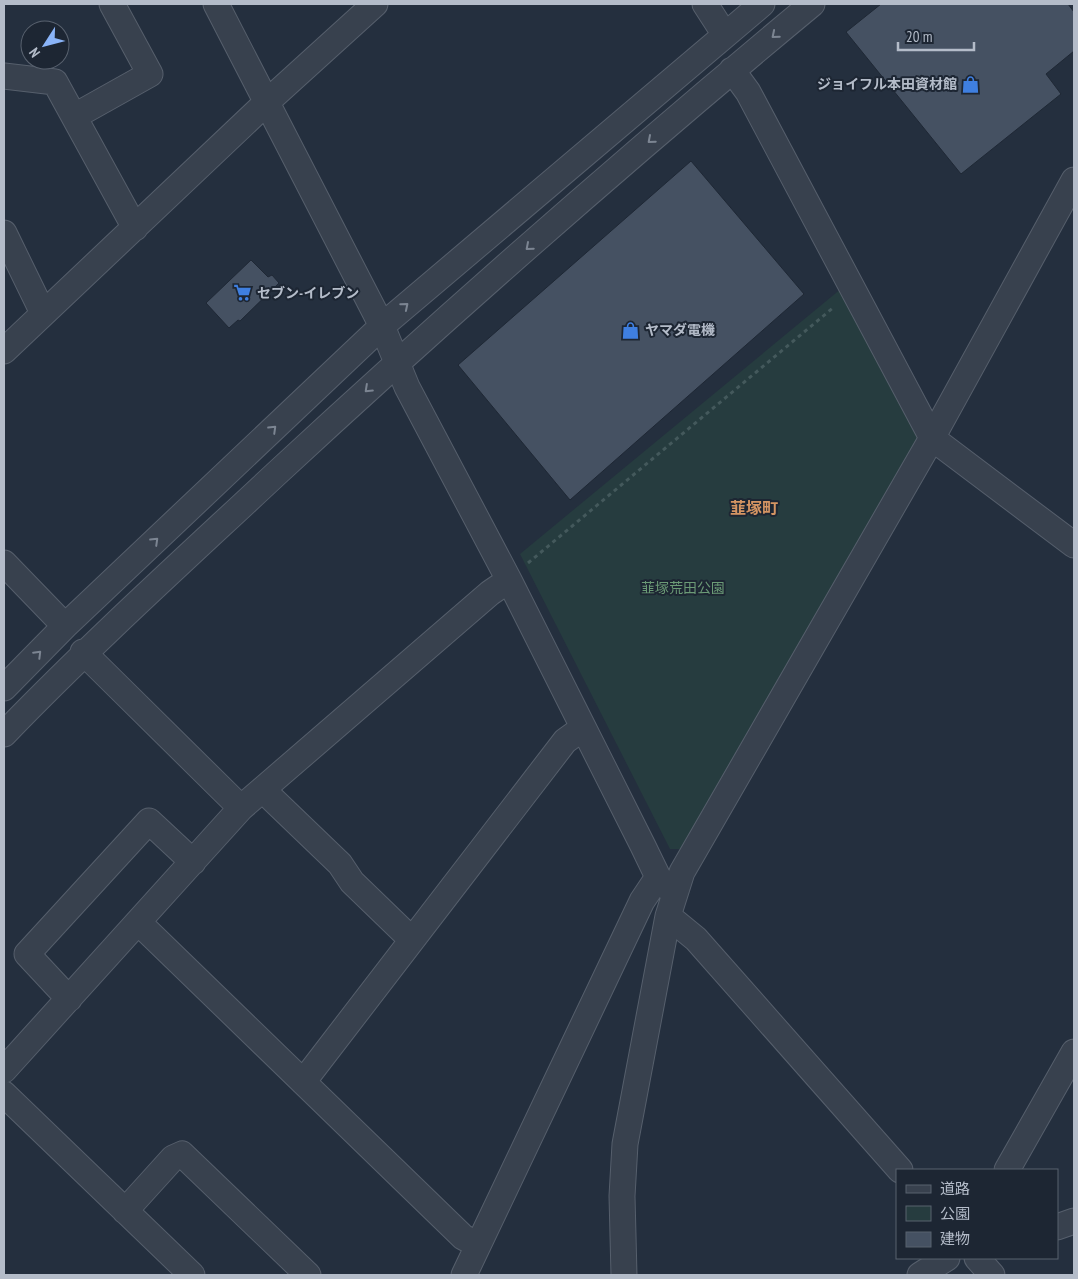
<svg xmlns="http://www.w3.org/2000/svg" width="1078" height="1279" viewBox="0 0 1078 1279" font-family="'PT Sans Narrow','Noto Sans JP',sans-serif">
<style>
.green{fill:#263c3f}
.building{fill:#455162;stroke:#1f2835}
.lines{fill:none;stroke-linecap:round;stroke-linejoin:round}
.minor-casing{stroke:#565f6c;stroke-width:27}
.path{stroke:#44595c;stroke-width:3;stroke-dasharray:4 4;stroke-linecap:butt}
.minor{stroke:#38414e;stroke-width:25}
.oneway{stroke:#7c8592}
.labels{text-anchor:middle;stroke-width:4;stroke-linejoin:round;paint-order:stroke}
.poi-label{font-size:14px;font-weight:bold;fill:#b4bcc9;stroke:#1d2633;text-anchor:start}
.park-label{font-size:14px;fill:#6b9a76;stroke:#1d2633}
.quarter-label{font-size:16px;font-weight:bold;fill:#d59563;stroke:#1d2633}
</style>
<rect width="100%" height="100%" fill="#242f3e"/>
<path class="green" d="M 842,288 L 921,438 L 681,849 L 670,849 L 520,554 Z"/>
<path class="building" d="M 881,4 L 1068,4 L 1074,12 L 1074,51 L 1046,74 L 1061,94 L 961,174 L 846,32 Z
M 691,161 L 804,294 L 570,500 L 458,365 Z
M 251,260 L 268,277 L 272,275 L 279,283 L 240,321 L 238,320 L 229,328 L 206,303 Z"/>
<g class="lines">
<defs>
<path id="minor" d="M 216,4 L 382,326 L 407,387 L 509,580 L 643,846 L 658,877 L 674,894
M 705,4 L 725,35
M 732,70 L 748,92 L 932,438 L 1074,545
M 4,76 L 55,82 L 135,228
M 75,116 L 150,74 L 112,4
M 4,233 L 43,313
M 4,351 L 267,102 L 375,4
M 4,563 L 65,626
M 83,652 L 241,808
M 4,688 L 65,626 L 382,326 L 762,4
M 4,734 C 92,643 185,559 277,473 C 451,312 630,155 812,4
M 264,791 L 340,864 L 352,882 L 412,940
M 668,916 L 696,939 L 900,1170
M 138,922 L 463,1237 L 478,1245
M 69,999 L 27,954 L 149,821 L 193,862
M 4,1070 L 241,808 L 490,593 L 509,580
M 303,1082 L 565,741 L 583,728
M 4,1094 L 192,1275
M 1007,1170 L 1074,1052
M 125,1211 L 173,1158 L 182,1154 L 308,1275
M 1057,1227 L 1074,1221
M 977,1258 L 992,1275
M 464,1275 L 642,901 L 658,877
M 624,1275 L 622,1196 L 625,1144 L 668,916 L 682,872 L 932,438 L 1074,180
M 920,1275 L 947,1258"/>
</defs>
<use href="#minor" class="minor-casing"/>
<path class="path" d="M 528,563 L 834,307"/>
<use href="#minor" class="minor"/>
</g>
<defs><path id="oneway-chevron" d="M-2-3.5L2.5 0L-2 3.5" fill="none" stroke-width="1.6" stroke-linecap="round" stroke-linejoin="round" transform="scale(1.25)"/></defs>
<g class="oneway">
<use href="#oneway-chevron" transform="translate(775 35) rotate(140)"/>
<use href="#oneway-chevron" transform="translate(651 140) rotate(139)"/>
<use href="#oneway-chevron" transform="translate(529 247) rotate(139)"/>
<use href="#oneway-chevron" transform="translate(405 306) rotate(-40)"/>
<use href="#oneway-chevron" transform="translate(368 389) rotate(137)"/>
<use href="#oneway-chevron" transform="translate(273 429) rotate(-44)"/>
<use href="#oneway-chevron" transform="translate(155 541) rotate(-44)"/>
<use href="#oneway-chevron" transform="translate(38 654) rotate(-45)"/>
</g>
<defs>
<symbol id="shop-bare" viewBox="-9 -9 18 18"><path d="M-5-2.5h2.3a2.7 3.5 0 0 1 5.4 0H5L5.5 6h-11ZM-1.5-2.5h3a1.5 2.3 0 0 0-3 0Z" fill="#3f7fe0" stroke="#1d2633" stroke-width="2.5" paint-order="stroke"/></symbol>
<symbol id="supermarket-bare" viewBox="-9 -9 18 18"><path d="M-6-5.5h2.5l.6 2H6L4.5 2H-2.5L-4.4-4H-6ZM-1.5 3.2a1.3 1.3 0 1 0 .1 0ZM3 3.2a1.3 1.3 0 1 0 .1 0Z" fill="#3f7fe0" stroke="#1d2633" stroke-width="2.5" paint-order="stroke"/></symbol>
</defs>
<g fill-rule="evenodd">
<use href="#shop-bare" x="958" y="72" width="25" height="25"/>
<use href="#supermarket-bare" x="230" y="280" width="25" height="25"/>
<use href="#shop-bare" x="618" y="318" width="25" height="25"/>
</g>
<g class="labels">
<g class="poi-label">
<text x="957" y="89" text-anchor="end">ジョイフル本田資材館</text>
<text x="257" y="298">セブン-イレブン</text>
<text x="645" y="335">ヤマダ電機</text>
</g>
<g class="park-label">
<text x="683" y="593">韮塚荒田公園</text>
</g>
<g class="quarter-label">
<text x="754" y="514">韮塚町</text>
</g>
</g>
<rect width="1078" height="1279" fill="none" stroke="#b4bcc9" stroke-width="10"/>
<rect x="896" y="1169" width="162" height="90" fill="#1d2633" stroke="#59626f"/>
<rect x="906" y="1185" width="25" height="8" fill="#38414e" stroke="#59626f"/>
<text x="940" y="1194" font-size="15" fill="#b4bcc9">道路</text>
<rect x="906" y="1206" width="25" height="15" fill="#263c3f" stroke="#59626f"/>
<text x="940" y="1219" font-size="15" fill="#b4bcc9">公園</text>
<rect x="906" y="1232" width="25" height="15" fill="#455162" stroke="#59626f"/>
<text x="940" y="1244" font-size="15" fill="#b4bcc9">建物</text>
<g transform="translate(45 45) rotate(234)"><circle r="24" fill="#1d2633" stroke="#59626f"/>
<path d="M0-4L9 19L0 12L-9 19Z" fill="#8ab4f8"/>
<text y="-8" font-size="14" font-weight="bold" text-anchor="middle" fill="#b4bcc9">N</text>
</g>
<path d="M898 42v8h76v-8" fill="none" stroke="#b4bcc9" stroke-width="2.5"/>
<text x="906" y="42" font-size="15" fill="#b4bcc9" stroke="#1d2633" stroke-width="4" paint-order="stroke">20 m</text>
</svg>
